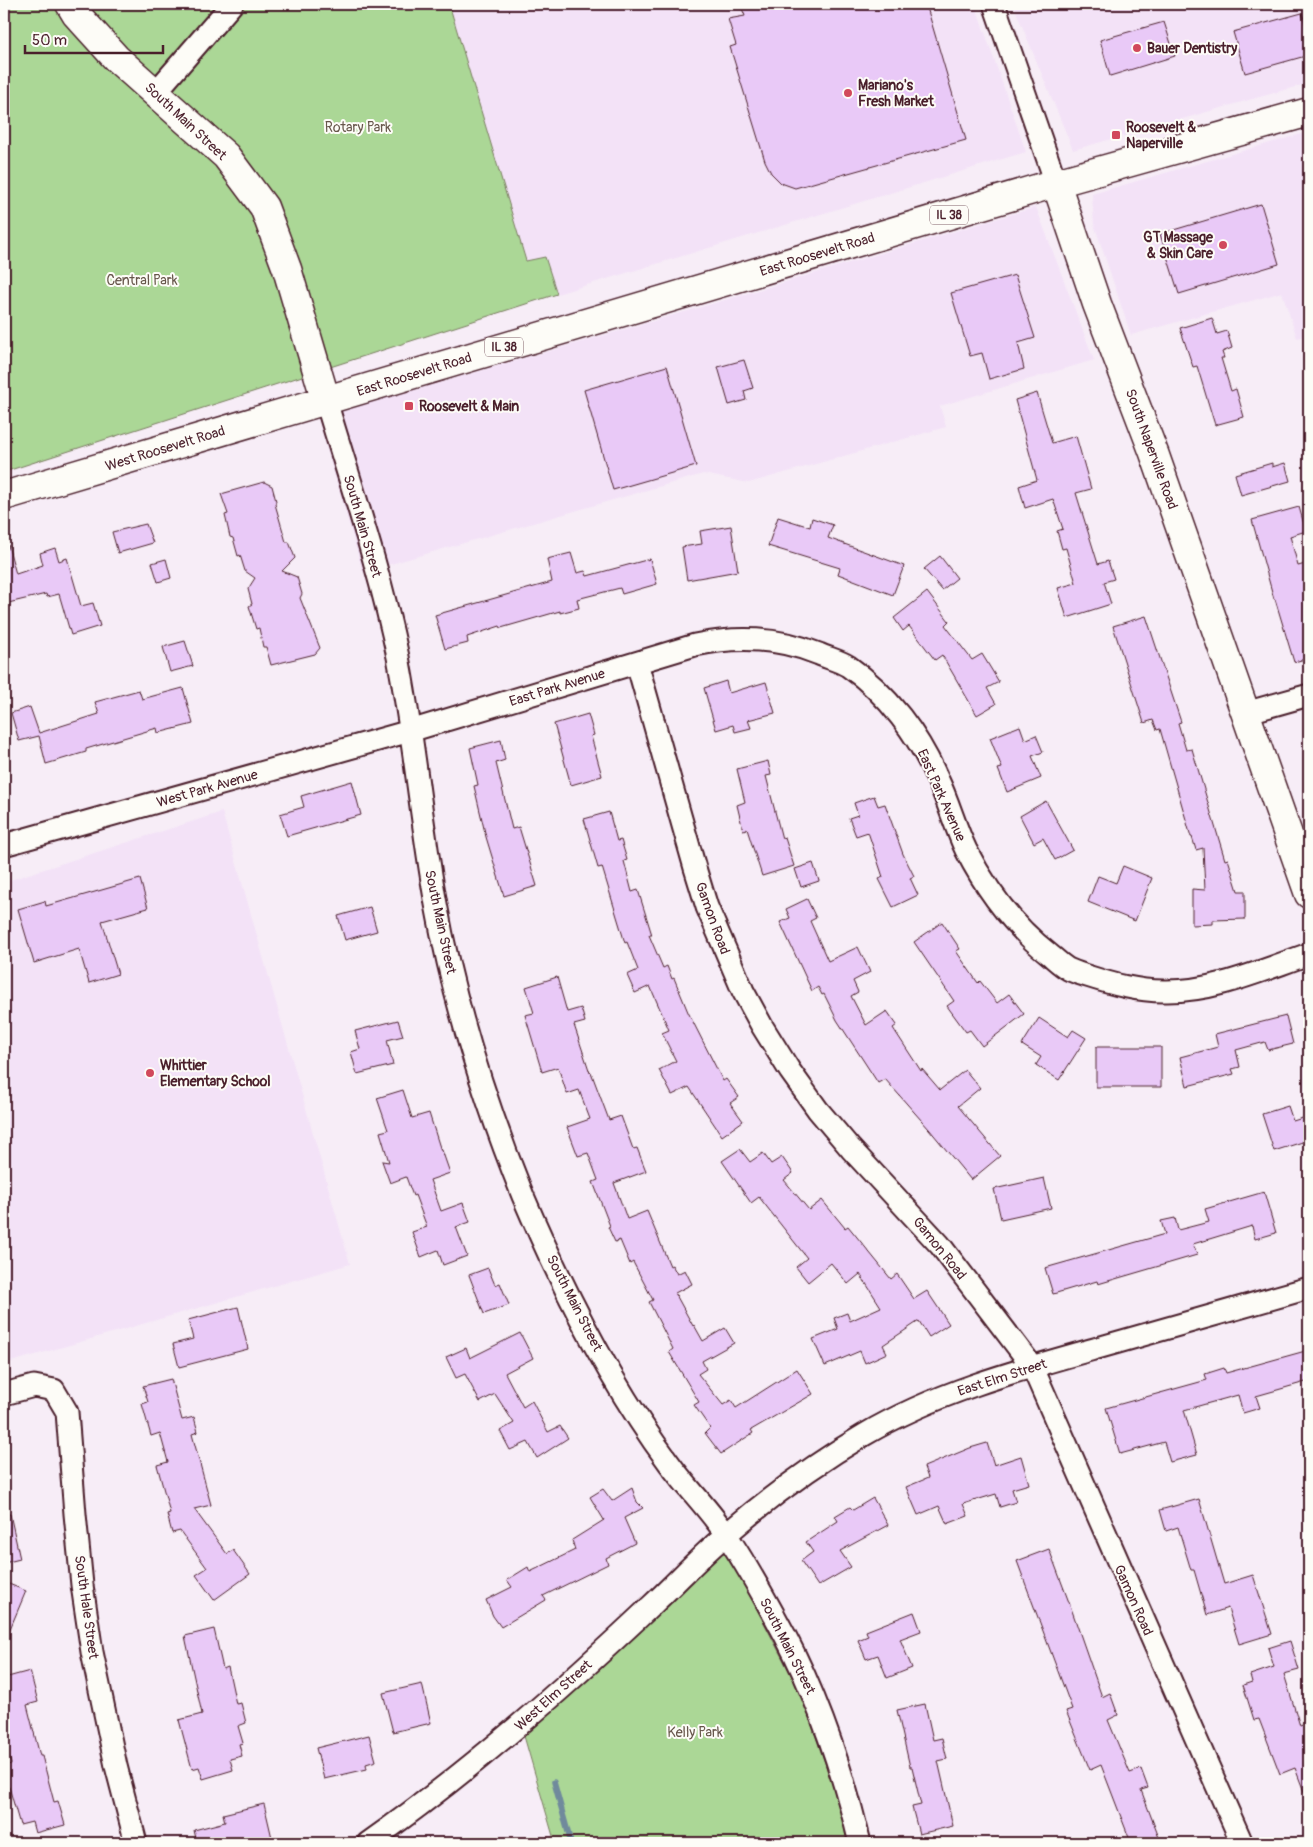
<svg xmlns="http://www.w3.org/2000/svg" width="1313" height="1847" viewBox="0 0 1313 1847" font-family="Pangolin,sans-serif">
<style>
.built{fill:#f3e2f7}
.green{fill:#abd796;stroke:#7a7b60}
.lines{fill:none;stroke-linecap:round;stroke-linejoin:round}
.stream{stroke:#6f8a9c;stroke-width:5.5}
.building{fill:#e9c9f7;stroke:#4a1f2b}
.street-casing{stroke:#4a1f2b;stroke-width:25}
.secondary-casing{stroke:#4a1f2b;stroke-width:31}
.primary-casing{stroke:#4a1f2b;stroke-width:31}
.street{stroke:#fdfcf7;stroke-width:21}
.secondary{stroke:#fdfcf7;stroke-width:28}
.primary{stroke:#fdfcf7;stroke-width:28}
.poi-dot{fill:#d1495b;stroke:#fdfcf7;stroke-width:2}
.labels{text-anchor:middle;stroke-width:4;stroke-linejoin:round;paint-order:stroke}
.shield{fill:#fdfcf7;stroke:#806168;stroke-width:1}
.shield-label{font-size:12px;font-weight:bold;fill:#4a1f2b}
.poi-label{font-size:14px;font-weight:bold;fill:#4a1f2b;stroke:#fdfcf7;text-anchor:start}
.street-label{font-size:14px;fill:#4a1f2b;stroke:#fdfcf7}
.park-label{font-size:14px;fill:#67564b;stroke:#fdfcf7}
</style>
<rect width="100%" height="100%" fill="#f7edf7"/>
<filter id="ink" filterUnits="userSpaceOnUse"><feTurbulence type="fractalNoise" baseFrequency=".02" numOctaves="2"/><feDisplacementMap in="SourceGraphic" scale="10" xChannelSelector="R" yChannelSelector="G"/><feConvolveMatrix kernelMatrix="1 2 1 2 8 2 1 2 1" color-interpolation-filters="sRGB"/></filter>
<g filter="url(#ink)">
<path class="built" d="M 449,4 L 975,4 L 1026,152 L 557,294 L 551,276 L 526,262 Z
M 1013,4 L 1309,4 L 1309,83 L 1073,150 Z
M 1309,132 L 1309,335 L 1297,338 L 1282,292 L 1131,335 L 1094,224 L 1092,194 Z
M 1036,207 L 1094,360 L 940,406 L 946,427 L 749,483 L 703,474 L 363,572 L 318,418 L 698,308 Z
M 222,812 L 350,1264 L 4,1364 L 4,882 Z"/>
<path class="green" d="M 4,4 L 449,4 L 526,261 L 545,257 L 557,294 L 4,472 Z
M 724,1546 L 801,1694 L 841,1809 L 847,1843 L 555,1843 L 524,1736 L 621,1648 Z"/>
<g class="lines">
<path class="stream" d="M 554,1782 L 571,1843"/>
</g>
<path class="building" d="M 749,4 L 926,4 L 966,140 L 795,188 L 781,183 L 771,173 L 765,161 L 730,47 L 736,45 L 728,19 L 745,16 L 741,6 L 750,5 Z
M 1302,13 L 1309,36 L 1309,55 L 1245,73 L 1233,32 Z
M 1164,22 L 1175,56 L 1110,76 L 1100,40 Z
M 1261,204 L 1279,264 L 1179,294 L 1160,234 Z
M 1015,275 L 1035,338 L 1018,343 L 1024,369 L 989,379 L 982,353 L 970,356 L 951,293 Z
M 1212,318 L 1217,334 L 1227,331 L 1232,348 L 1222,352 L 1224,358 L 1221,358 L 1231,391 L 1236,389 L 1244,417 L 1215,425 L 1197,366 L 1193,367 L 1180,328 Z
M 744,360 L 753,388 L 744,391 L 746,400 L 729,405 L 718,367 Z
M 667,366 L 696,466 L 613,490 L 584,390 Z
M 1037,393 L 1052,443 L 1076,436 L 1091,489 L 1076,493 L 1098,564 L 1108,561 L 1114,579 L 1104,582 L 1111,604 L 1067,618 L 1058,588 L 1076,583 L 1066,548 L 1062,549 L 1057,531 L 1063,529 L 1053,499 L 1025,508 L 1019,486 L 1037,480 L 1015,400 Z
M 1272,463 L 1272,467 L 1285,463 L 1290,481 L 1241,495 L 1235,474 Z
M 264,482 L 272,486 L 276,501 L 275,504 L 286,542 L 289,542 L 295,558 L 282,571 L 297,577 L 302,594 L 300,598 L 320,648 L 315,654 L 271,665 L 266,647 L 263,647 L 259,628 L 256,629 L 249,606 L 252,604 L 248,589 L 255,578 L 245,571 L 240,555 L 238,556 L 233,538 L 230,537 L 225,515 L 228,514 L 221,494 Z
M 1299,507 L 1306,531 L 1290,536 L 1298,566 L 1309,563 L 1309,638 L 1306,639 L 1309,658 L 1294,662 L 1275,599 L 1274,599 L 1252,520 Z
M 778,517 L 810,527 L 812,518 L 833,525 L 828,538 L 904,566 L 893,595 L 838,574 L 840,568 L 768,546 Z
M 146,524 L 153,543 L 118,553 L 112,532 Z
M 731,526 L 738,571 L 687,580 L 682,547 L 702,544 L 700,531 Z
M 4,545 L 8,545 L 16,574 L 43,565 L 40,553 L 55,548 L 59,561 L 67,558 L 81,606 L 93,603 L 100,626 L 71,635 L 59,594 L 47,597 L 46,594 L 4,604 Z
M 571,553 L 577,573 L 585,571 L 587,576 L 650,559 L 657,584 L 622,594 L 620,588 L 577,599 L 579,608 L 560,613 L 560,611 L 501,628 L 500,626 L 467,637 L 468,643 L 445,649 L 435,615 L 552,582 L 547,559 Z
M 940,556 L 957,578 L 942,590 L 924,569 Z
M 166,559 L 171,578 L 158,582 L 152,563 Z
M 927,592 L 949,621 L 945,625 L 972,660 L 982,654 L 999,682 L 987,688 L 996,704 L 977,715 L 942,655 L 935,660 L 909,626 L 903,631 L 894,618 Z
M 1146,616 L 1181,722 L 1178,723 L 1186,750 L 1192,749 L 1225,860 L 1228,859 L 1238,891 L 1245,891 L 1245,919 L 1213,920 L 1213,924 L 1192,925 L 1192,889 L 1205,890 L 1203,848 L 1196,850 L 1192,837 L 1191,837 L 1160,729 L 1157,730 L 1153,720 L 1144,723 L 1113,626 Z
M 185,641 L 193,666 L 170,672 L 163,647 Z
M 726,681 L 729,693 L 766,682 L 775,713 L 748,720 L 751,728 L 735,732 L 733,725 L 716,730 L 704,688 Z
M 183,688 L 193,724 L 158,733 L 157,728 L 86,749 L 86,752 L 46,764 L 39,736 L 19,741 L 11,713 L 30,707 L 39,733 L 99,714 L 95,702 L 139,690 L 142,699 Z
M 588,714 L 594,735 L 591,736 L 602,776 L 571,785 L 554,724 Z
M 1020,726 L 1025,740 L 1036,735 L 1043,752 L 1032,756 L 1041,778 L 1007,792 L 998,769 L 1002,768 L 990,738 Z
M 501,740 L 505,760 L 496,763 L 512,829 L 519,827 L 537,886 L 504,896 L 486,837 L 474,786 L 478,785 L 470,748 Z
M 768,761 L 771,775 L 766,776 L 782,839 L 785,838 L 794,866 L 762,876 L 747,829 L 743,830 L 737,805 L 745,802 L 737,769 Z
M 352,781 L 361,815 L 287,836 L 280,814 L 304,807 L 301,796 Z
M 874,796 L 878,806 L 885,804 L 903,854 L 914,876 L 910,878 L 918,895 L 893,907 L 879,879 L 883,877 L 868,832 L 856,836 L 849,818 L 858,815 L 854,803 Z
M 1046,801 L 1073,850 L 1055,860 L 1043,838 L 1034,843 L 1020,816 Z
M 609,812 L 617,841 L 621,840 L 627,860 L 624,861 L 632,892 L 638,890 L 652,935 L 649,935 L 663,968 L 667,966 L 672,979 L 674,978 L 688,1012 L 723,1081 L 726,1079 L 739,1097 L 730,1103 L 743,1121 L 722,1136 L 689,1087 L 672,1095 L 659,1070 L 676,1061 L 662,1033 L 669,1030 L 650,986 L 635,993 L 627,975 L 638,970 L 627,942 L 625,943 L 602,867 L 598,868 L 584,819 Z
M 813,863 L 819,881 L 801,887 L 795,869 Z
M 1123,866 L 1152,878 L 1135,921 L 1088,902 L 1098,876 L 1116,883 Z
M 140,879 L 148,908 L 102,921 L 118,974 L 89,983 L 79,949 L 34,963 L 18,909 L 45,901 L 46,906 Z
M 807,899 L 816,918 L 810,921 L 828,961 L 858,947 L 870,972 L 853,981 L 858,992 L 851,996 L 866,1025 L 887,1011 L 897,1025 L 893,1028 L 921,1071 L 922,1069 L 940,1090 L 965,1070 L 980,1088 L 958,1106 L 1000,1156 L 971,1180 L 929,1129 L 885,1079 L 878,1083 L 837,1020 L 824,994 L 822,995 L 818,987 L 812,991 L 780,922 L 790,918 L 786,909 Z
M 370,907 L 377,931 L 345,940 L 338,916 Z
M 942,922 L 960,949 L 956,951 L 978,983 L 980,981 L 997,1003 L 1009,994 L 1024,1014 L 982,1046 L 970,1030 L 966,1032 L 947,1006 L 954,1001 L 914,942 Z
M 557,977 L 567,1012 L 581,1008 L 585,1022 L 574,1025 L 590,1073 L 591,1072 L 609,1120 L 621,1116 L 633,1149 L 637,1148 L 646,1171 L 614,1183 L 627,1219 L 647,1211 L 670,1266 L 672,1265 L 677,1274 L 685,1270 L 692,1284 L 675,1293 L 693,1326 L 694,1325 L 703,1341 L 725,1328 L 734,1343 L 702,1361 L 706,1369 L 698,1374 L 723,1405 L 731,1400 L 736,1408 L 797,1369 L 813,1394 L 751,1430 L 753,1433 L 721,1454 L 705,1433 L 710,1428 L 694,1405 L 699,1402 L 669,1352 L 673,1349 L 649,1302 L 653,1300 L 633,1262 L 630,1264 L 620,1240 L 615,1242 L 608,1227 L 610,1226 L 593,1182 L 598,1180 L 588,1153 L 578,1156 L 567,1127 L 590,1119 L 579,1090 L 567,1094 L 558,1067 L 542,1072 L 525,1015 L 534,1013 L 526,987 Z
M 1286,1016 L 1293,1044 L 1268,1050 L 1265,1042 L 1236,1050 L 1240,1067 L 1232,1069 L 1234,1074 L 1187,1086 L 1180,1057 L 1218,1047 L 1215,1034 Z
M 1039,1018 L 1068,1037 L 1073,1030 L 1086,1038 L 1059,1080 L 1036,1065 L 1041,1057 L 1022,1045 Z
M 398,1020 L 403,1036 L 387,1040 L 393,1065 L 357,1074 L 351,1052 L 360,1049 L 355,1031 Z
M 1096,1047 L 1161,1047 L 1161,1087 L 1096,1087 Z
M 403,1090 L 412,1118 L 429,1113 L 441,1151 L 442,1150 L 450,1173 L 430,1180 L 441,1211 L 463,1203 L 470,1222 L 456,1227 L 467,1256 L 443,1265 L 438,1250 L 421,1257 L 412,1232 L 427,1227 L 415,1195 L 413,1196 L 406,1177 L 390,1183 L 382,1161 L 389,1162 L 380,1132 L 388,1130 L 377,1098 Z
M 1288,1106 L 1293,1121 L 1309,1116 L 1309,1140 L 1274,1151 L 1262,1114 Z
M 740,1149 L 750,1162 L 763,1153 L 771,1164 L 782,1157 L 793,1173 L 784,1180 L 809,1210 L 822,1200 L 845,1228 L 848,1226 L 891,1279 L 897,1274 L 914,1299 L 927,1291 L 949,1324 L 929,1337 L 919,1321 L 883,1345 L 887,1353 L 865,1363 L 860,1351 L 825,1366 L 813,1339 L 838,1329 L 834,1318 L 847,1313 L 850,1321 L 881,1307 L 860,1274 L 848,1284 L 831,1263 L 808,1282 L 796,1267 L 807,1258 L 759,1197 L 751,1203 L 722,1161 Z
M 1044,1178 L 1051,1208 L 1001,1219 L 994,1189 Z
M 1264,1192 L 1276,1233 L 1255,1239 L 1252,1226 L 1193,1244 L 1197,1255 L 1098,1284 L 1097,1281 L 1053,1294 L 1045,1268 L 1165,1234 L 1161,1221 L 1175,1218 L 1178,1230 L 1209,1222 L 1205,1209 Z
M 488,1268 L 495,1285 L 500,1283 L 509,1305 L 484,1314 L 469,1275 Z
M 238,1307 L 248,1349 L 179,1367 L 173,1344 L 193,1339 L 188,1320 Z
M 520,1333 L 533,1358 L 505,1373 L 523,1407 L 532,1401 L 548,1432 L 560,1426 L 568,1438 L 537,1458 L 528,1442 L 510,1450 L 500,1431 L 514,1423 L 495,1394 L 480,1402 L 465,1374 L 456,1378 L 446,1357 L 466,1348 L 470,1358 Z
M 1309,1350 L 1309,1381 L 1256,1396 L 1260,1408 L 1243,1413 L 1238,1395 L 1184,1410 L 1197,1455 L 1170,1462 L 1164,1442 L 1120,1454 L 1106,1408 L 1207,1380 L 1205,1374 L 1224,1368 L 1226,1373 Z
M 171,1379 L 182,1420 L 194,1417 L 198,1432 L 192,1434 L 211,1505 L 194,1509 L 227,1554 L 233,1550 L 250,1574 L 214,1600 L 196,1575 L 207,1568 L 180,1531 L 172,1533 L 167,1514 L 170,1513 L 157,1465 L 168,1462 L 160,1433 L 151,1436 L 142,1404 L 148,1402 L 143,1386 Z
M 987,1443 L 994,1465 L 1021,1456 L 1029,1484 L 1012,1489 L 1016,1502 L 1000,1507 L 996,1494 L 963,1504 L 968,1516 L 947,1524 L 939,1506 L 918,1515 L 906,1487 L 928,1478 L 924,1467 L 970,1448 Z
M 632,1488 L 637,1502 L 643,1508 L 624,1518 L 635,1543 L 606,1558 L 608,1564 L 543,1596 L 546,1600 L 501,1627 L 493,1616 L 486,1600 L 512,1587 L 507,1580 L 528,1567 L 530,1572 L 575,1550 L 572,1540 L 604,1520 L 590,1497 L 603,1489 L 612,1501 Z
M 873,1498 L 888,1525 L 840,1551 L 851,1567 L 818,1586 L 801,1561 L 813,1552 L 806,1542 L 838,1521 L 835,1516 L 850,1507 L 853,1510 Z
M 1199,1499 L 1224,1584 L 1253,1575 L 1272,1634 L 1239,1644 L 1228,1608 L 1207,1615 L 1194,1570 L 1191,1570 L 1178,1527 L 1166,1531 L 1160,1510 Z
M 4,1514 L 10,1514 L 20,1559 L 4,1563 Z
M 1049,1549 L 1070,1605 L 1102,1697 L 1110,1693 L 1118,1715 L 1108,1720 L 1130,1773 L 1141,1769 L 1148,1788 L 1141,1790 L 1161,1843 L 1131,1843 L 1101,1765 L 1090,1770 L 1066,1711 L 1072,1709 L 1017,1561 Z
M 4,1582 L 26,1591 L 4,1643 Z
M 914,1612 L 921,1631 L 900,1639 L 912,1668 L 887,1678 L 878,1655 L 866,1659 L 858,1640 L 868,1636 L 866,1631 Z
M 214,1629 L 223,1669 L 228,1667 L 236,1704 L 241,1703 L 246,1723 L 238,1726 L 243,1743 L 239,1744 L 242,1756 L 230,1759 L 233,1770 L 203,1779 L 199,1767 L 192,1769 L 179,1720 L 202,1714 L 185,1636 Z
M 1290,1641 L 1299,1670 L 1284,1674 L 1300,1726 L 1305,1724 L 1309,1736 L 1308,1802 L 1295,1768 L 1280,1774 L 1259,1719 L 1254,1720 L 1243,1685 L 1252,1682 L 1250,1675 L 1274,1667 L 1268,1648 Z
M 30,1671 L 38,1702 L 27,1705 L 40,1756 L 42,1756 L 54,1802 L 58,1801 L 65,1825 L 35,1833 L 32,1822 L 20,1825 L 9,1787 L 4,1788 L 4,1766 L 11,1764 L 4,1737 L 4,1678 Z
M 422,1684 L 431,1723 L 393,1732 L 383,1693 Z
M 925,1704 L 933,1740 L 942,1738 L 947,1759 L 938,1761 L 953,1826 L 919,1834 L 912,1807 L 921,1805 L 912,1767 L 910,1767 L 897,1710 Z
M 369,1735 L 376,1761 L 366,1764 L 367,1769 L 324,1779 L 316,1748 Z
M 264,1804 L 272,1838 L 251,1843 L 197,1843 L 194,1830 L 225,1822 L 223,1814 Z"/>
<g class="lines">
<defs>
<path id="street" d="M 994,4 L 1056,183
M 156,92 L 232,4
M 326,401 C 351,485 380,570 398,657 C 414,738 421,822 436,904 C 454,1003 485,1102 523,1196 C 561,1285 611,1385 669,1463 C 687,1488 710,1510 727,1536 C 745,1562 760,1590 775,1617 C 815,1688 841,1764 860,1843
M 637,663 L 695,868 L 707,907 L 743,991 L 762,1026 L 790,1071 L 818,1110 L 851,1149 L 940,1245 L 1032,1366 L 1242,1843
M 1245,713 L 1309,695
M 4,845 L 410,731 L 695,645 C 737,636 778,637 819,654 C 828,658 840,661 848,666 C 888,694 919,736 938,780 C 949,803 955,827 966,850 C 987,891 1013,926 1049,954 C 1055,959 1061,965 1068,969 C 1074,972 1081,974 1087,976 C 1112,984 1137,991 1164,991 C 1214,992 1262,970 1309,954
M 4,1394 L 34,1386 L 54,1390 L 67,1412 L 75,1514 L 82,1585 L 92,1652 L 116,1766 L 136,1843
M 368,1843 C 469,1772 561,1691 651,1606 C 677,1582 701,1555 728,1533 C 770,1497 816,1463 864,1435 C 935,1393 1015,1371 1094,1349 C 1166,1329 1237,1308 1309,1288"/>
<path id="secondary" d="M 70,4 L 76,14 L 116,58 L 226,156 L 264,207 L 287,269 L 326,401
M 1056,183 L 1097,304 L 1154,453 L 1309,894"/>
<path id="primary" d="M 4,496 L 1056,183 L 1309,112"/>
</defs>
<use href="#street" class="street-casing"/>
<use href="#secondary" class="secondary-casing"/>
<use href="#primary" class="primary-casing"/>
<use href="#street" class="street"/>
<use href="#secondary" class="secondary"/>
<use href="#primary" class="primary"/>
</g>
</g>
<g class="poi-dot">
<circle cx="1137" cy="48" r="5"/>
<circle cx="848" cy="93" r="5"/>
<rect x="1111" y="130" width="10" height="10" rx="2.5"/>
<circle cx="1223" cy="245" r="5"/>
<rect x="404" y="401" width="10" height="10" rx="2.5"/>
<circle cx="150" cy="1073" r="5"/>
</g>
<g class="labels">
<g class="shield">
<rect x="930" y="205.5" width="38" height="19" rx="4"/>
<rect x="485" y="337.5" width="38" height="19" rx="4"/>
</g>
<g class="shield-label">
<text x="949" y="219">IL 38</text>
<text x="504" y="351">IL 38</text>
</g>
<g class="poi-label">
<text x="1147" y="53">Bauer Dentistry</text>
<text x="858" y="90">Mariano's<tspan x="858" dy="16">Fresh Market</tspan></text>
<text x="1126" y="132">Roosevelt &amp;<tspan x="1126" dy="16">Naperville</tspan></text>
<text x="1213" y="242" text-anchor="end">GT Massage<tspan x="1213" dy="16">&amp; Skin Care</tspan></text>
<text x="419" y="411">Roosevelt &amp; Main</text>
<text x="160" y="1070">Whittier<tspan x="160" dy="16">Elementary School</tspan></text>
</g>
<g class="street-label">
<text transform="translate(186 121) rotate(43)" y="5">South Main Street</text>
<text transform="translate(817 254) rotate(-17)" y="5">East Roosevelt Road</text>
<text transform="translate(414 374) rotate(-17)" y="5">East Roosevelt Road</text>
<text transform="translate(165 448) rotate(-17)" y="5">West Roosevelt Road</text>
<text transform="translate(1152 449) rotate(70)" y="5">South Naperville Road</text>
<text transform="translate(363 526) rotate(74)" y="5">South Main Street</text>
<text transform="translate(557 687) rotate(-17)" y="5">East Park Avenue</text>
<text transform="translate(207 788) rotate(-16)" y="5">West Park Avenue</text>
<text transform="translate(942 795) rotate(66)" y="5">East Park Avenue</text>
<text transform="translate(713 918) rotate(70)" y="5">Gamon Road</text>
<text transform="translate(441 922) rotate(78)" y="5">South Main Street</text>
<text transform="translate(940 1248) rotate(51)" y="5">Gamon Road</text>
<text transform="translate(575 1303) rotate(63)" y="5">South Main Street</text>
<text transform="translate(1002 1377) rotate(-18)" y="5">East Elm Street</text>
<text transform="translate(1134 1600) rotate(66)" y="5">Gamon Road</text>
<text transform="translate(87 1607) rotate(82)" y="5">South Hale Street</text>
<text transform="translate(788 1646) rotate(63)" y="5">South Main Street</text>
<text transform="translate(553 1695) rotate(-42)" y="5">West Elm Street</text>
</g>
<g class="park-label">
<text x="358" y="132">Rotary Park</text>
<text x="142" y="285">Central Park</text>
<text x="695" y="1737">Kelly Park</text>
</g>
</g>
<rect width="1313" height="1847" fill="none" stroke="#fdfcf7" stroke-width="20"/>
<rect x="10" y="10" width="1293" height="1827" fill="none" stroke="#4a1f2b" stroke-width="2" filter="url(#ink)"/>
<path d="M25 45v8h138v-8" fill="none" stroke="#4a1f2b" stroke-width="2.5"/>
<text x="32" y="45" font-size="15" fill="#4a1f2b" stroke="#fdfcf7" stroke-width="4" paint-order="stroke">50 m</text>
</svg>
